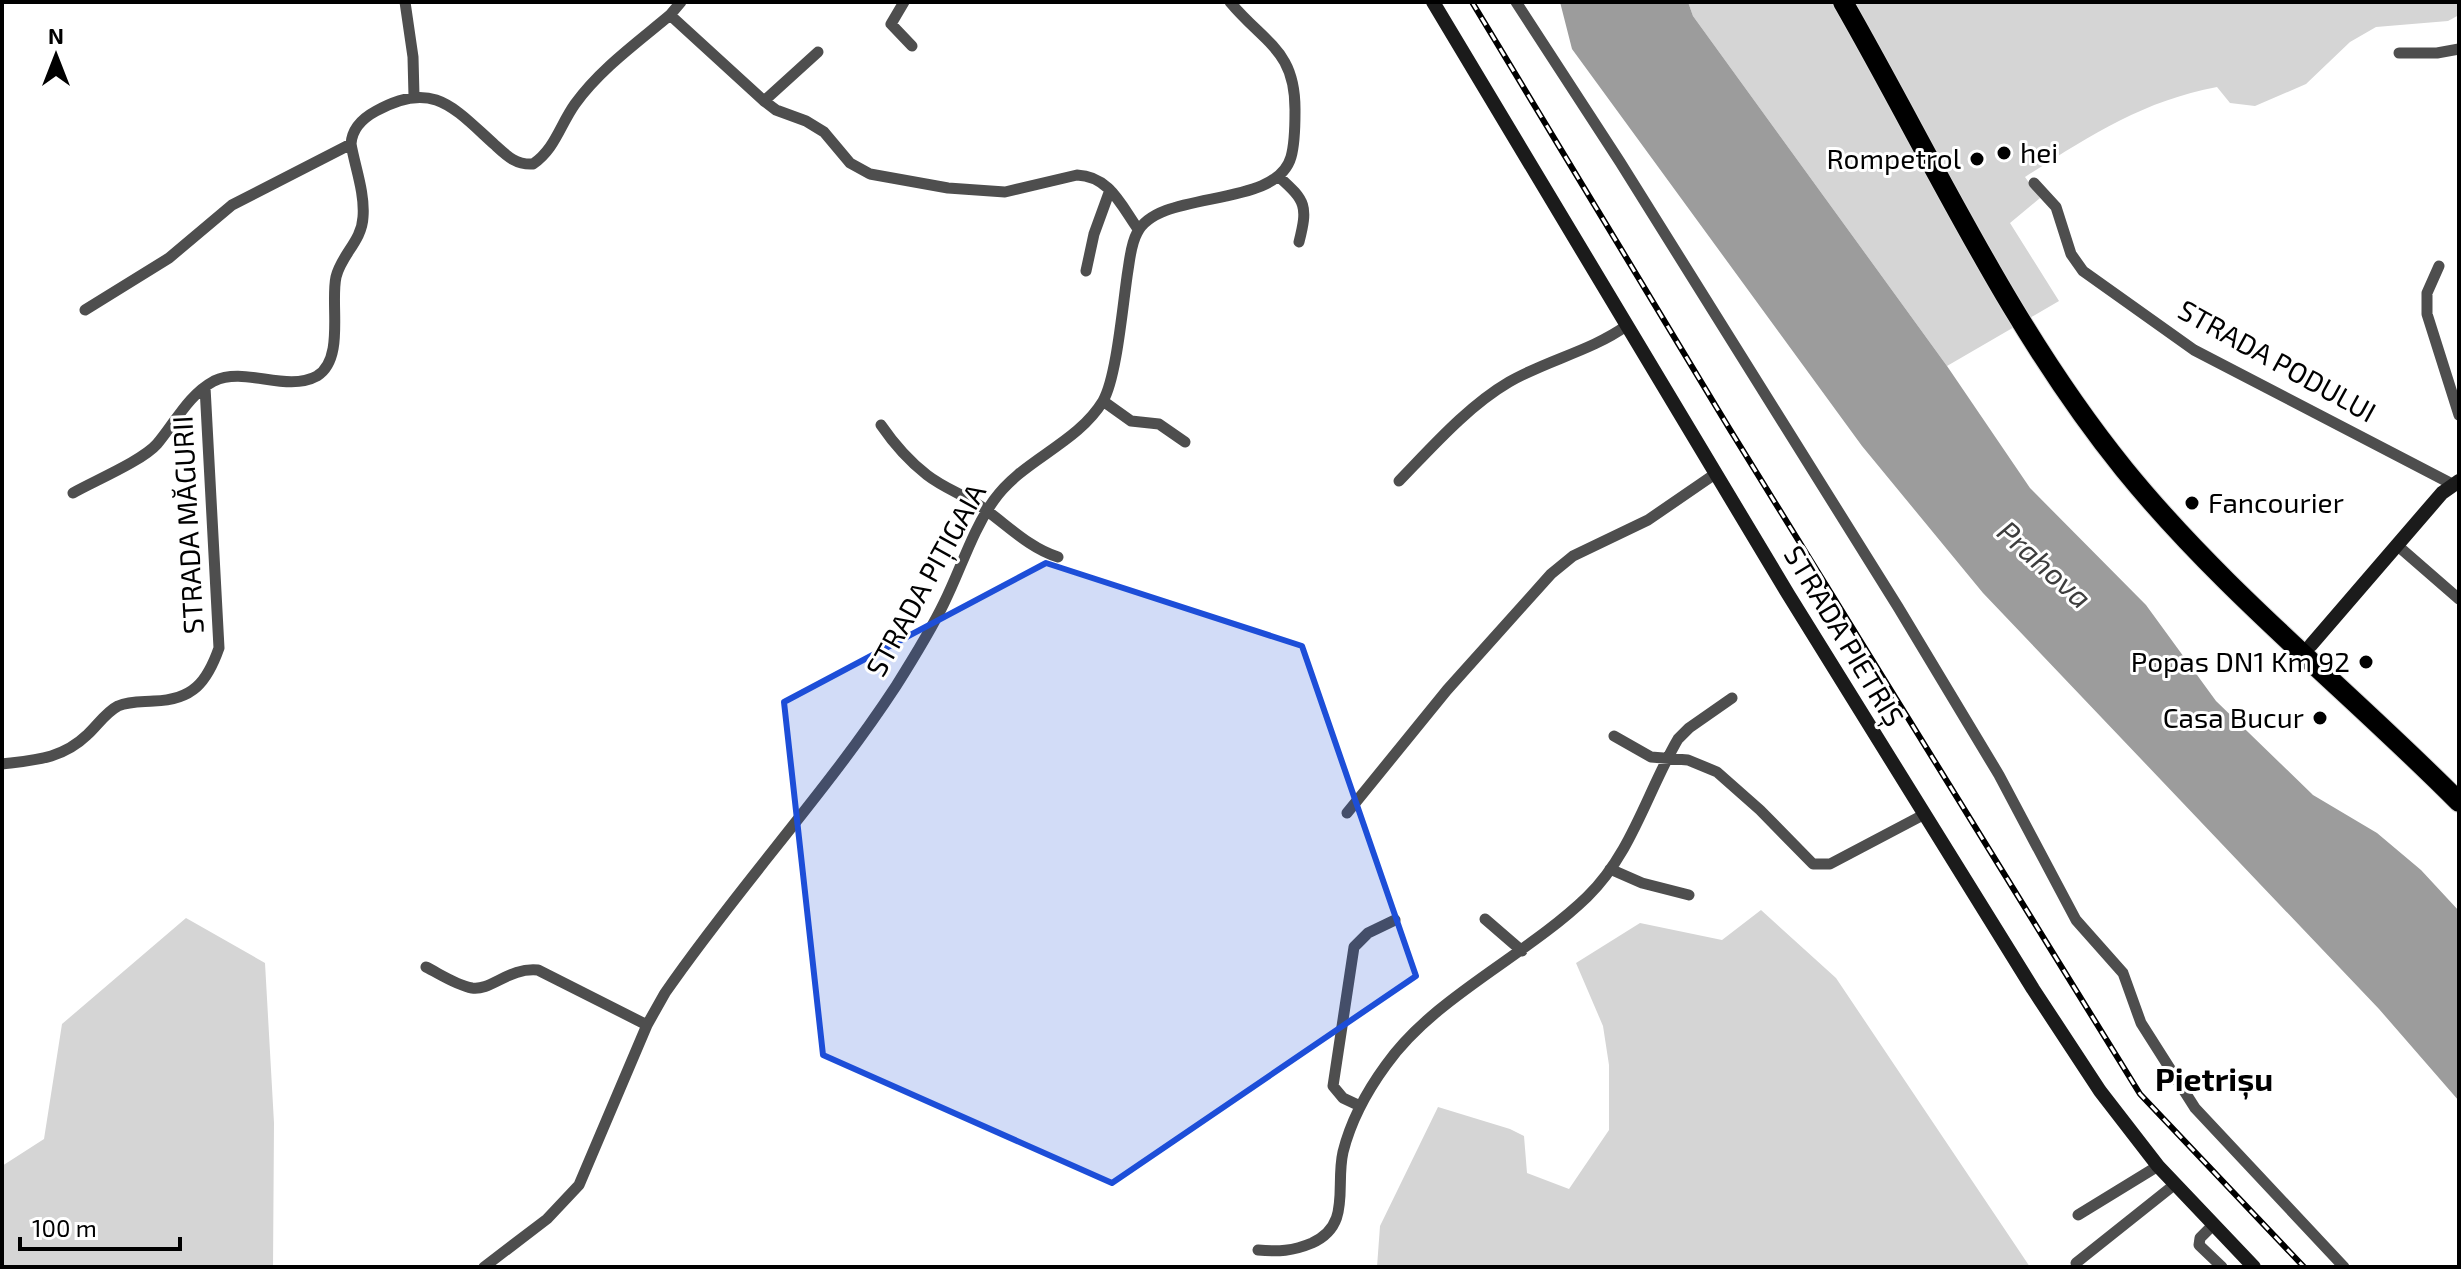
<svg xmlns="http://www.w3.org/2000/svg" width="2461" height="1269" viewBox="0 0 2461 1269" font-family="'Exo 2',sans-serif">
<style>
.green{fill:#d5d5d5}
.water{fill:#9c9c9c}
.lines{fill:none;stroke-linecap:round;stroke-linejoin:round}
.highway-casing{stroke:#dbdbdb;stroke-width:22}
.street{stroke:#4e4e4e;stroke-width:11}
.secondary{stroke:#1b1b1b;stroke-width:14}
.highway{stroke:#000;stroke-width:20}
.rail-casing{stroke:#000;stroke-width:6}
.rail{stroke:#fff;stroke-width:3;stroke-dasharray:9;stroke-linecap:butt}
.marked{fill:#1d4ed8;fill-opacity:0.2;stroke:#1d4ed8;stroke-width:6;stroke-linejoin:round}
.poi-dot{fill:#000;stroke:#fff;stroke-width:3}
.labels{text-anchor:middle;stroke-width:6;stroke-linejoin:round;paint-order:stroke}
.poi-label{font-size:28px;fill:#000;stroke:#fff;text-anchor:end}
.street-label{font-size:28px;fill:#000;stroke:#fff}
.water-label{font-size:30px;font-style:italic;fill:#3d3d3d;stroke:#fff}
.quarter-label{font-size:32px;font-weight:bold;fill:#000;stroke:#fff}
</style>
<rect width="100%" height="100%" fill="#fff"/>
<path class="green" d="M 1688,2 L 2459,2 L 2459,15 L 2448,21 L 2376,27 L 2350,42 L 2306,84 L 2255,106 L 2230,103 L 2217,87 C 2142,101 2088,137 2025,177 L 2040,198 L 2010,223 L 2059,301 L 1947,366 L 1693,16 Z
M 1761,910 L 1836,978 L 2030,1267 L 1377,1267 L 1380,1226 L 1438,1107 L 1510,1129 L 1524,1136 L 1527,1173 L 1569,1189 L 1609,1130 L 1609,1065 L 1603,1026 L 1576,963 L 1640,923 L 1722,940 Z
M 186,918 L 265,963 L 274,1123 L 273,1267 L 2,1267 L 2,1166 L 44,1139 L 62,1024 Z"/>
<path class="water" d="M 1560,2 L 1688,2 L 1693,16 L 1947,366 L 2030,488 L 2146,605 L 2216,701 L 2313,795 L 2377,833 L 2421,870 L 2459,911 L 2459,1101 L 2379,1009 L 1983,593 L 1862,446 L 1572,49 Z"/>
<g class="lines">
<defs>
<path id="highway" d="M 1843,2 C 1933,159 2009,327 2124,469 C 2223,591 2348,690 2459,802"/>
</defs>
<use href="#highway" class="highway-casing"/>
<path class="street" d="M 405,2 L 413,57 L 414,96
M 904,2 L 891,24 L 912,46
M 1516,2 L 1620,162 L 1898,607 L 1999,775 L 2076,920 L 2123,973 L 2141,1023 L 2195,1108 L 2344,1267
M 670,15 L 764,101 L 776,110 L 806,121 L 824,132 L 850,163 L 870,174 L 948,188 L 1005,192 L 1077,175 C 1109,176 1121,205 1138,229
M 2399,53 L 2437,53 L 2459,49
M 764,101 L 818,52
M 1279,177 C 1306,201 1308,206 1299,242
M 2034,183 L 2056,207 L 2071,254 L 2083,271 L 2194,350 L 2452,484
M 2439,266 L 2427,293 L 2427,314 L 2459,415
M 1086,271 L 1094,234 L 1110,190
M 85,310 L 169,258 L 232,205 L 351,144
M 1103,401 L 1131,421 L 1159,424 L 1185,442
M 881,425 C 894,444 909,461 927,475 C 945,489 967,496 986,510 C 1008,526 1031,549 1058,557
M 1399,481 C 1432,447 1468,406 1509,382 C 1547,360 1591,351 1626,326
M 73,493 C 94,481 142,461 157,444 C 175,423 188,395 214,381 C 245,366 286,393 317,376 C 345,359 330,304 336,277 C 341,255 362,241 363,217 C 365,193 355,167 351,144 C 352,129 363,118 376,111 C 433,79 454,108 495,145 C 507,156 516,165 533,164 C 555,149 560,125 575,104 C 600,69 638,42 670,15 L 681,2
M 2398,546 L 2459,599
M 1614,736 L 1651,757 L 1688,760 L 1717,772 L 1760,810 L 1813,864 L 1830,864 L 1923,815
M 2,764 C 35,760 62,759 87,735 C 97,726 106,712 118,706 C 130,701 142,702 154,701 C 193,700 207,682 219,648 L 205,387
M 1347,813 L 1447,690 L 1551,574 L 1573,556 L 1648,520 L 1715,474
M 1610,869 L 1642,883 L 1689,895
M 1485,919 L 1522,951
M 426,967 C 440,974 456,985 472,988 C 491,991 509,967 538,970 L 647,1025
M 1360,1106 L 1343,1098 L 1333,1086 L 1354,947 L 1368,933 L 1395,920
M 2078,1215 L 2158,1166
M 2213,1225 L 2200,1238 L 2199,1245 L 2222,1267
M 1258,1250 C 1278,1252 1293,1251 1312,1243 C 1352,1225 1335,1187 1343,1152 C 1351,1120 1367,1091 1386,1065 C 1434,997 1526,956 1587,897 C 1632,853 1647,792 1678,739 L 1689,728 L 1732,698
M 2076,1263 L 2174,1185
M 484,1267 L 547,1219 L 579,1185 L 647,1025 L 665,993 C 738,887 826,793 896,686 C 913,659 930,632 944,603 C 961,569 972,531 994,500 C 1022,460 1077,444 1103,401 C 1117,377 1123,301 1128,270 C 1130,258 1131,244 1137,233 C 1159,188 1276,210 1291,157 C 1295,143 1295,127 1295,112 C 1296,50 1265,44 1230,2"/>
<path class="secondary" d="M 1433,2 L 1788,594 L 2033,989 L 2100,1091 L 2158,1166 L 2254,1267
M 2311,645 L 2442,493 L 2459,481"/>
<use href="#highway" class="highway"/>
<defs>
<path id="rail" d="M 1472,2 L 1729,428 L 2140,1094 L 2304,1267"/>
</defs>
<use href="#rail" class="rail-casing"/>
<use href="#rail" class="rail"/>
</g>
<path class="marked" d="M 1046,563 L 1302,646 L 1416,976 L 1112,1183 L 823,1055 L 784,702 Z"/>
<g class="poi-dot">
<circle cx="2004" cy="153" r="8"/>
<circle cx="1977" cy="159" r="8"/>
<circle cx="2192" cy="503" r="8"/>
<circle cx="2366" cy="662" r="8"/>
<circle cx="2320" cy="718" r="8"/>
</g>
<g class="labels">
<g class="poi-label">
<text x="2020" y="163" text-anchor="start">hei</text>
<text x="1961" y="169">Rompetrol</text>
<text x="2208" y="513" text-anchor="start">Fancourier</text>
<text x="2350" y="672">Popas DN1 Km 92</text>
<text x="2304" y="728">Casa Bucur</text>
</g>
<g class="street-label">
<text transform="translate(2277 361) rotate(29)" y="10">STRADA PODULUI</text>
<text transform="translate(188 525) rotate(-93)" y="10">STRADA MĂGURII</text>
<text transform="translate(926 580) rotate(-61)" y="10">STRADA PIȚIGAIA</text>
<text transform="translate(1844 636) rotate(59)" y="10">STRADA PIETRIȘ</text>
</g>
<g class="water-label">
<text transform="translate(2044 565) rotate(42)" y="10">Prahova</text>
</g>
<g class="quarter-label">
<text x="2214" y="1091">Pietrișu</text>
</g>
</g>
<rect width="2461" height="1269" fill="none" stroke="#000000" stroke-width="8"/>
<g transform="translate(56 56)" stroke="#ffffff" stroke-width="6" paint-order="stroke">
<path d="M0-6L14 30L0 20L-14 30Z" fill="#000000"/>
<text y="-12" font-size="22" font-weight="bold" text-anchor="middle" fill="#000000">N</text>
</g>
<path d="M20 1237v12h160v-12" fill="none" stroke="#000000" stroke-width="4"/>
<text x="32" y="1237" font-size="24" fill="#000000" stroke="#ffffff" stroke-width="6" paint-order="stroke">100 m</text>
</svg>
